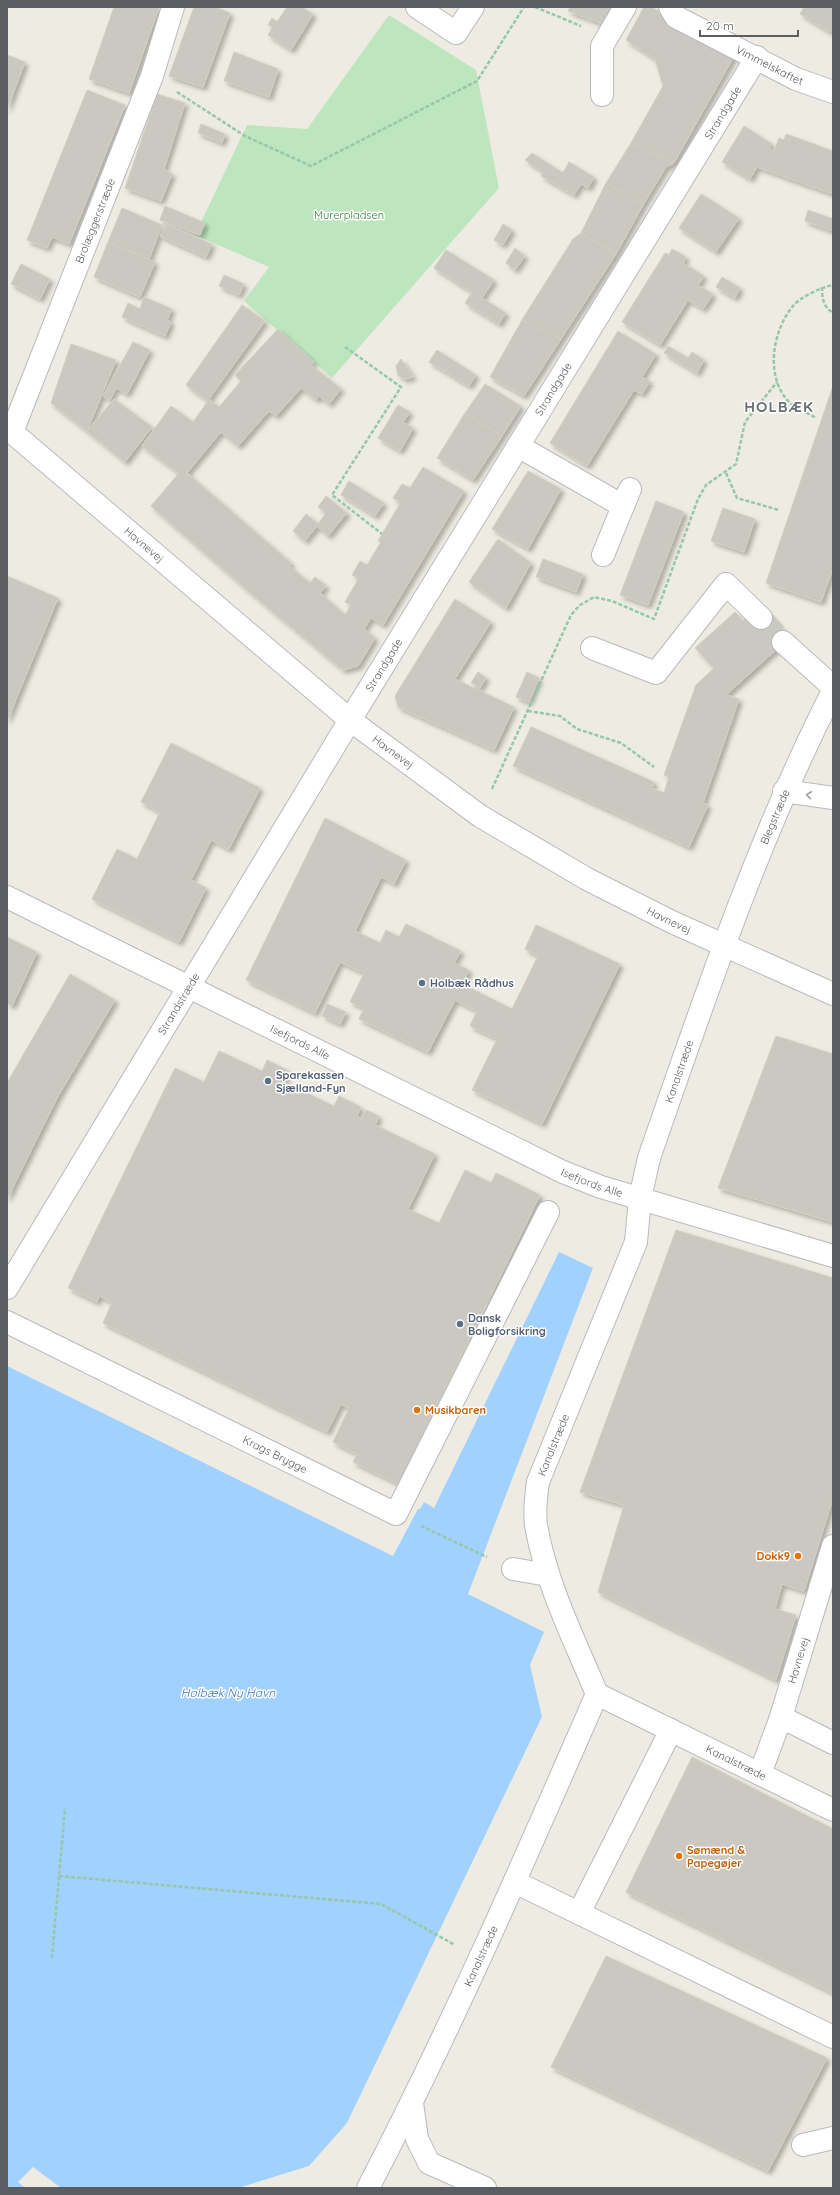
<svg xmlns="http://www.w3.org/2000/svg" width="840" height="2195" viewBox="0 0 840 2195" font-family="Quicksand,sans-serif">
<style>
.green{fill:#bde6bf}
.water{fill:#a1d1ff}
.pier{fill:#eeece2}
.building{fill:#cbc8c1;stroke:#d2cec0;filter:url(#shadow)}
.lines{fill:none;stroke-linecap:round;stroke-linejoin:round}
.minor-tunnel{stroke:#c9c8c2;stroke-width:22;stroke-dasharray:22 11;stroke-linecap:butt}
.minor-casing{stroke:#b7babf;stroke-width:24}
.path{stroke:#96c7a6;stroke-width:2.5;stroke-dasharray:4 2;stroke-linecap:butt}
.minor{stroke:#fff;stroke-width:22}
.oneway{stroke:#9c9ea1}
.service-dot{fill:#5c6f8a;stroke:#fff;stroke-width:1.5}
.food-dot{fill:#e8710a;stroke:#fff;stroke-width:1.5}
.labels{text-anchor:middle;stroke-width:3;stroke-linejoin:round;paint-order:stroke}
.street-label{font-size:11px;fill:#5a5e63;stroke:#fff}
.park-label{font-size:11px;fill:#318339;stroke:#fff}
.service-label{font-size:11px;font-weight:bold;fill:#4e5e75;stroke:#fff;text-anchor:start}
.food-label{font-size:11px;font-weight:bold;fill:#c56008;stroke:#fff;text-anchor:start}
.water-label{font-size:12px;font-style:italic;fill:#3e76bd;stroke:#fff}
.district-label{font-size:15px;font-weight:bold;letter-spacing:1px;fill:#6b7075;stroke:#fff}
</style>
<defs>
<filter id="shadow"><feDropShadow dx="3.5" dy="3.5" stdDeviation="2" flood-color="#0004"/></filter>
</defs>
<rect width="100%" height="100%" fill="#eeece2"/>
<path class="green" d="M 389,15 L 476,70 L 499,188 L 332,378 L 244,301 L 269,267 L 195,235 L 247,125 L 307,129 Z"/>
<path class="water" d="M 559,1252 L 593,1268 L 468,1594 L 544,1632 L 530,1665 L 542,1717 L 426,1959 L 412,1992 L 343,2131 L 309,2166 L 253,2188 L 57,2188 L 50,2182 L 41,2185 L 40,2188 L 7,2188 L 7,1366 L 393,1556 L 418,1509 L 420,1509 L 424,1502 L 434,1508 Z"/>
<path class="pier" d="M 542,1717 L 543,1720 L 427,1960 L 380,2066 L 344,2132 L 326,2157 L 310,2168 L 259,2188 L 238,2188 L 309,2166 L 347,2123 Z
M 33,2167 L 61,2188 L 54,2188 L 50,2184 L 42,2188 L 25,2188 L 18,2182 Z"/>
<path class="building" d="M 114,7 L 159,7 L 129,93 L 89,79 Z
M 194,7 L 215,7 L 230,13 L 203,87 L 169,76 Z
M 287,7 L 302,7 L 313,14 L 291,50 L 268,35 L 273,27 L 268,25 L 272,18 L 277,22 Z
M 570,7 L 618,7 L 606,25 L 568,11 Z
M 644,7 L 651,7 L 734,56 L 674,163 L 631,143 L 663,86 L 655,59 L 626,40 Z
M 804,7 L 833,7 L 833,27 L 830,32 L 800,14 Z
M 234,52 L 278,69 L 269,97 L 224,81 Z
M 7,55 L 25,62 L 7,109 Z
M 87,90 L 125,105 L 69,244 L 52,237 L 47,248 L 27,240 Z
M 157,94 L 185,103 L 164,169 L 172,174 L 161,201 L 125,188 Z
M 201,124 L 225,134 L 222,143 L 198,133 Z
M 744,126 L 772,144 L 769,149 L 774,151 L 779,138 L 784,140 L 786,134 L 833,151 L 833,194 L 757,167 L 750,179 L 722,162 Z
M 631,143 L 674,163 L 666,167 L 643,205 L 606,183 Z
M 532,153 L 563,173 L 569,162 L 594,177 L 588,188 L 581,184 L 574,195 L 541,176 L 544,172 L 525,160 Z
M 606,183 L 643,205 L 616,254 L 581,233 Z
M 701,194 L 739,218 L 716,252 L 679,228 Z
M 165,206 L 205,223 L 200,235 L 160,220 Z
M 122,208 L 162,225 L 149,259 L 108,242 Z
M 808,210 L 833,219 L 833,231 L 805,221 Z
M 166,224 L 212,244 L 206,257 L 160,236 Z
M 503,224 L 512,230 L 503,245 L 494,240 Z
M 581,233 L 616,254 L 561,339 L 522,320 L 573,239 Z
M 108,242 L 155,262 L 140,297 L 94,277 Z
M 515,248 L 525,256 L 515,270 L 506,263 Z
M 672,249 L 686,257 L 683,263 L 704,276 L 698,285 L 713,294 L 703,309 L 688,300 L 660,345 L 622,322 L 665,253 L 669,255 Z
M 446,250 L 494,280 L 482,298 L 506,313 L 499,324 L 465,303 L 472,292 L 434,268 Z
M 21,264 L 50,279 L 40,299 L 11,284 Z
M 224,275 L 244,284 L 239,295 L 219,286 Z
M 722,277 L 740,288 L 735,298 L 716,287 Z
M 144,297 L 172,309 L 167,320 L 171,322 L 165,336 L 122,317 L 128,303 L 140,309 Z
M 242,305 L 265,321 L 209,399 L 219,407 L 241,381 L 235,375 L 278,329 L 314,362 L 311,365 L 341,389 L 329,404 L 319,396 L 316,400 L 301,388 L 276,416 L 269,411 L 238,446 L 221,432 L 187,473 L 291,563 L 289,566 L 310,583 L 315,577 L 326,586 L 320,593 L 345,615 L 351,605 L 345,602 L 359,578 L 352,575 L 360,561 L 367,565 L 381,542 L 378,541 L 401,502 L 393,498 L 402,484 L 410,488 L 423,467 L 464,491 L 383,625 L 371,618 L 364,629 L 375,638 L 358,666 L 343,670 L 260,601 L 151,506 L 179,473 L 142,446 L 171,406 L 193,422 L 208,401 L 186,385 Z
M 522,320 L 561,339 L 524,396 L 490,377 Z
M 618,331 L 656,354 L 642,377 L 650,381 L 642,394 L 634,390 L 587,466 L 550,443 Z
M 133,342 L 150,350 L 127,394 L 116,388 L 110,400 L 103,396 Z
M 71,344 L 116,360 L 87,431 L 51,403 Z
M 668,346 L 688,358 L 692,352 L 704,360 L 697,373 L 664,353 Z
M 437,350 L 476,375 L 469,386 L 429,362 Z
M 401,359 L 413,377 L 404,379 L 398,375 L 396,366 Z
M 485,384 L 521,406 L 502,436 L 465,413 Z
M 833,386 L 833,568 L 821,602 L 766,583 Z
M 114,399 L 152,427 L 125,462 L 87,431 Z
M 398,405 L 410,412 L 403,422 L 413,428 L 400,451 L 378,438 Z
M 465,413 L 502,436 L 473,480 L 437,458 Z
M 528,471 L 561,489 L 528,549 L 492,529 Z
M 349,481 L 384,503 L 375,516 L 341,495 Z
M 326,496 L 347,513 L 328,536 L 317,526 L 305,541 L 293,531 L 306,514 L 318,524 L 326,513 L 318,507 Z
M 656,501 L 684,512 L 648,605 L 620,595 Z
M 723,508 L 755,519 L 744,552 L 711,541 Z
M 498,539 L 531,563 L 506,608 L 469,582 Z
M 543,559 L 583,574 L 576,592 L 536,577 Z
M 7,576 L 58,598 L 7,721 Z
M 455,599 L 491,622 L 455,679 L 514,707 L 494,750 L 398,707 L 395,696 Z
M 735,612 L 743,621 L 750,613 L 767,612 L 790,637 L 726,695 L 739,699 L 703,803 L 708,805 L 689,847 L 513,766 L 531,727 L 654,782 L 652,788 L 664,793 L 669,777 L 664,775 L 696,685 L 714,668 L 695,648 Z
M 478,672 L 486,678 L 480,688 L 471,683 Z
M 527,672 L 539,678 L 529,702 L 516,697 Z
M 171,743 L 260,788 L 229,849 L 211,840 L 191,880 L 206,888 L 179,942 L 92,899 L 117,849 L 137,859 L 160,812 L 141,802 Z
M 325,818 L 406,860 L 394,884 L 381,877 L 355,931 L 380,943 L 386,930 L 399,937 L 406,924 L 461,951 L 454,963 L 469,970 L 462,984 L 512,1009 L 538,956 L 525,949 L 536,925 L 620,964 L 542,1124 L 472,1090 L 497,1039 L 470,1026 L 477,1011 L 455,1000 L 428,1052 L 359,1019 L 364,1008 L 350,1002 L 364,973 L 340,962 L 315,1013 L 246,980 Z
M 7,937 L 37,952 L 12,1006 L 7,1003 Z
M 70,974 L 115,1000 L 57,1098 L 7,1199 L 7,1083 Z
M 327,1004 L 346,1012 L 340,1024 L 322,1016 Z
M 776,1036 L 833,1054 L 833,1222 L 718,1188 Z
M 219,1051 L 262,1071 L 267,1060 L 289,1071 L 283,1082 L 334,1106 L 339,1096 L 361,1107 L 357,1116 L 362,1119 L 366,1110 L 379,1116 L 375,1125 L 435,1154 L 408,1209 L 439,1223 L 465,1170 L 491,1183 L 496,1173 L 540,1195 L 399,1484 L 353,1462 L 357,1454 L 333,1442 L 349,1408 L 341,1404 L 327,1432 L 103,1323 L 112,1303 L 99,1296 L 97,1302 L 68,1288 L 175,1068 L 204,1082 Z
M 676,1230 L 833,1278 L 833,1498 L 804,1591 L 782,1584 L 775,1609 L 796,1615 L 776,1680 L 598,1592 L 624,1505 L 580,1492 Z
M 692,1757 L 833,1829 L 833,1993 L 626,1892 Z
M 606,1956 L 827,2058 L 768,2171 L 551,2067 Z"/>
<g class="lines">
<path class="minor-tunnel" d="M 761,618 L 783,642"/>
<defs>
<g id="minor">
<path d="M 417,7 L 456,33 L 473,7"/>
<path id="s1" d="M 670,7 L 676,17 L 796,79 L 833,92"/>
<path d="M 602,95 L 602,46 L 625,7"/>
<path id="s2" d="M 7,428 L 350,720 L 480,816 L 587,879 L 672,922 L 833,994"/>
<path id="s3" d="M 12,432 L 152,76 L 173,7"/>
<path d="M 518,446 L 623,506"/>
<path d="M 603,555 L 630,489"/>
<path d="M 783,642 L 833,687"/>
<path d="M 592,648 L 656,673 L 726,584 L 761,618"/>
<path d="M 784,791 L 833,798"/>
<path id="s4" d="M 7,897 L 563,1172 L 601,1187 L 833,1256"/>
<path id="s5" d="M 7,1288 L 350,720 L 757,57"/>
<path id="s6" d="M 7,1322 L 396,1514 L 548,1212"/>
<path d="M 513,1569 L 548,1575"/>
<path id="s7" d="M 597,1694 L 833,1810"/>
<path d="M 781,1717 L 833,1743"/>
<path id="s8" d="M 760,1774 L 781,1717 L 833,1546"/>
<path d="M 515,1882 L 833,2037"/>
<path d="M 579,1913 L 671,1730"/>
<path d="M 412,2103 L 417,2139 L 429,2163 L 485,2188"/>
<path d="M 803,2145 L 833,2138"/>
<path id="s9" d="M 368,2188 C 452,2027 524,1861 597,1694 C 574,1639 546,1584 536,1525 C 534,1511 536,1496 538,1482 L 636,1242 L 640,1198 L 649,1158 C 704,1000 757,840 833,691"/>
</g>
</defs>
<use href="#minor" class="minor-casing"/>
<path class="path" d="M 535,7 L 581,26
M 177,92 L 245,136 L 311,166 L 477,81 L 524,7
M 822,287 C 822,297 823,307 833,313
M 345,347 L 401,387 L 332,495 L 382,534
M 815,417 C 807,413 797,409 791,404 C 764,379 772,331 793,306 C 800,297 822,287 833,285
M 726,473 L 737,498 L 779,510
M 528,711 L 560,716 L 577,729 L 621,743 L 654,767
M 492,789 L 571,615 L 580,605 L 594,597 L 612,601 L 654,619 L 698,499 L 706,485 L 736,464 L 745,422 L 777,382
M 421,1526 L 487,1557
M 59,1876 L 381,1904 L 455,1945
M 52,1958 L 65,1808"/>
<use href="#minor" class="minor"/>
</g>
<defs><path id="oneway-chevron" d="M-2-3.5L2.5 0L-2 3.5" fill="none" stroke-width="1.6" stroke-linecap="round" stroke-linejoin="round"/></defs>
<use class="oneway" href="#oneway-chevron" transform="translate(809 795) rotate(-172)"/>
<g class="service-dot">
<circle cx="422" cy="983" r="4"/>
<circle cx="268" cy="1081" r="4"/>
<circle cx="460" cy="1324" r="4"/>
</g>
<g class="food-dot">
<circle cx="417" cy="1410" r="4"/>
<circle cx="798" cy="1556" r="4"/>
<circle cx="679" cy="1856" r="4"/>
</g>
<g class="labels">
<g class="street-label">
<text dy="4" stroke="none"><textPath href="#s1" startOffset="117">Vimmelskaftet</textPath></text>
<text dy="4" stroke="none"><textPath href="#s5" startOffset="1376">Strandgade</textPath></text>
<text dy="4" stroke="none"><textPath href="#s3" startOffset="227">Brolæggerstræde</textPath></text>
<text dy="4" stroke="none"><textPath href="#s5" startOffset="1052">Strandgade</textPath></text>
<text dy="4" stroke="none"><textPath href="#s2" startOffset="180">Havnevej</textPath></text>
<text dy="4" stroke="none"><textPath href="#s5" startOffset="728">Strandgade</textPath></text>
<text dy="4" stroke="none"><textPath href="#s2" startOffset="504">Havnevej</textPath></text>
<text dy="4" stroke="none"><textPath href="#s9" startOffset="1476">Blegstræde</textPath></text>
<text dy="4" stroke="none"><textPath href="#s2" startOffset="828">Havnevej</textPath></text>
<text dy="4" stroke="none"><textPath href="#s5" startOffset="332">Strandstræde</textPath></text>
<text dy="4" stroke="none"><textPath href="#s4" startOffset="327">Isefjords Alle</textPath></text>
<text dy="4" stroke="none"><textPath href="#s9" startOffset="1204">Kanalstræde</textPath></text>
<text dy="4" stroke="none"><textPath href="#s4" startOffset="651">Isefjords Alle</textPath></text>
<text dy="4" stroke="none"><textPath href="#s9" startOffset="808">Kanalstræde</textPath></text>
<text dy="4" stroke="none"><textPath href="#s6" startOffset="299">Krags Brygge</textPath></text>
<text dy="4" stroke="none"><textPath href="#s8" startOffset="120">Havnevej</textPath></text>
<text dy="4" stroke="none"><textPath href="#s7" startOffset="155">Kanalstræde</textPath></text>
<text dy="4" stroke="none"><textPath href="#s9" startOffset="258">Kanalstræde</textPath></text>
</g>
<g class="park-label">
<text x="349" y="219">Murerpladsen</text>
</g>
<g class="service-label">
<text x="430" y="987">Holbæk Rådhus</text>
<text x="276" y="1079">Sparekassen<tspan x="276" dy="13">Sjælland-Fyn</tspan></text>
<text x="468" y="1322">Dansk<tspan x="468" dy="13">Boligforsikring</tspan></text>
</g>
<g class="food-label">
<text x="425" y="1414">Musikbaren</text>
<text x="790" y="1560" text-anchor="end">Dokk9</text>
<text x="687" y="1854">Sømænd &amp;<tspan x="687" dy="13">Papegøjer</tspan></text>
</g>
<g class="water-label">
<text x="228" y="1697">Holbæk Ny Havn</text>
</g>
<g class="district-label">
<text x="779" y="412">HOLBÆK</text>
</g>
</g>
<rect width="840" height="2195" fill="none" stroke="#5a5e63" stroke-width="16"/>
<path d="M700 30v6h98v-6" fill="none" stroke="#5a5e63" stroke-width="2"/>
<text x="706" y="30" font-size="12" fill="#5a5e63" stroke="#ffffff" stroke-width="3" paint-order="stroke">20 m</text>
</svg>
